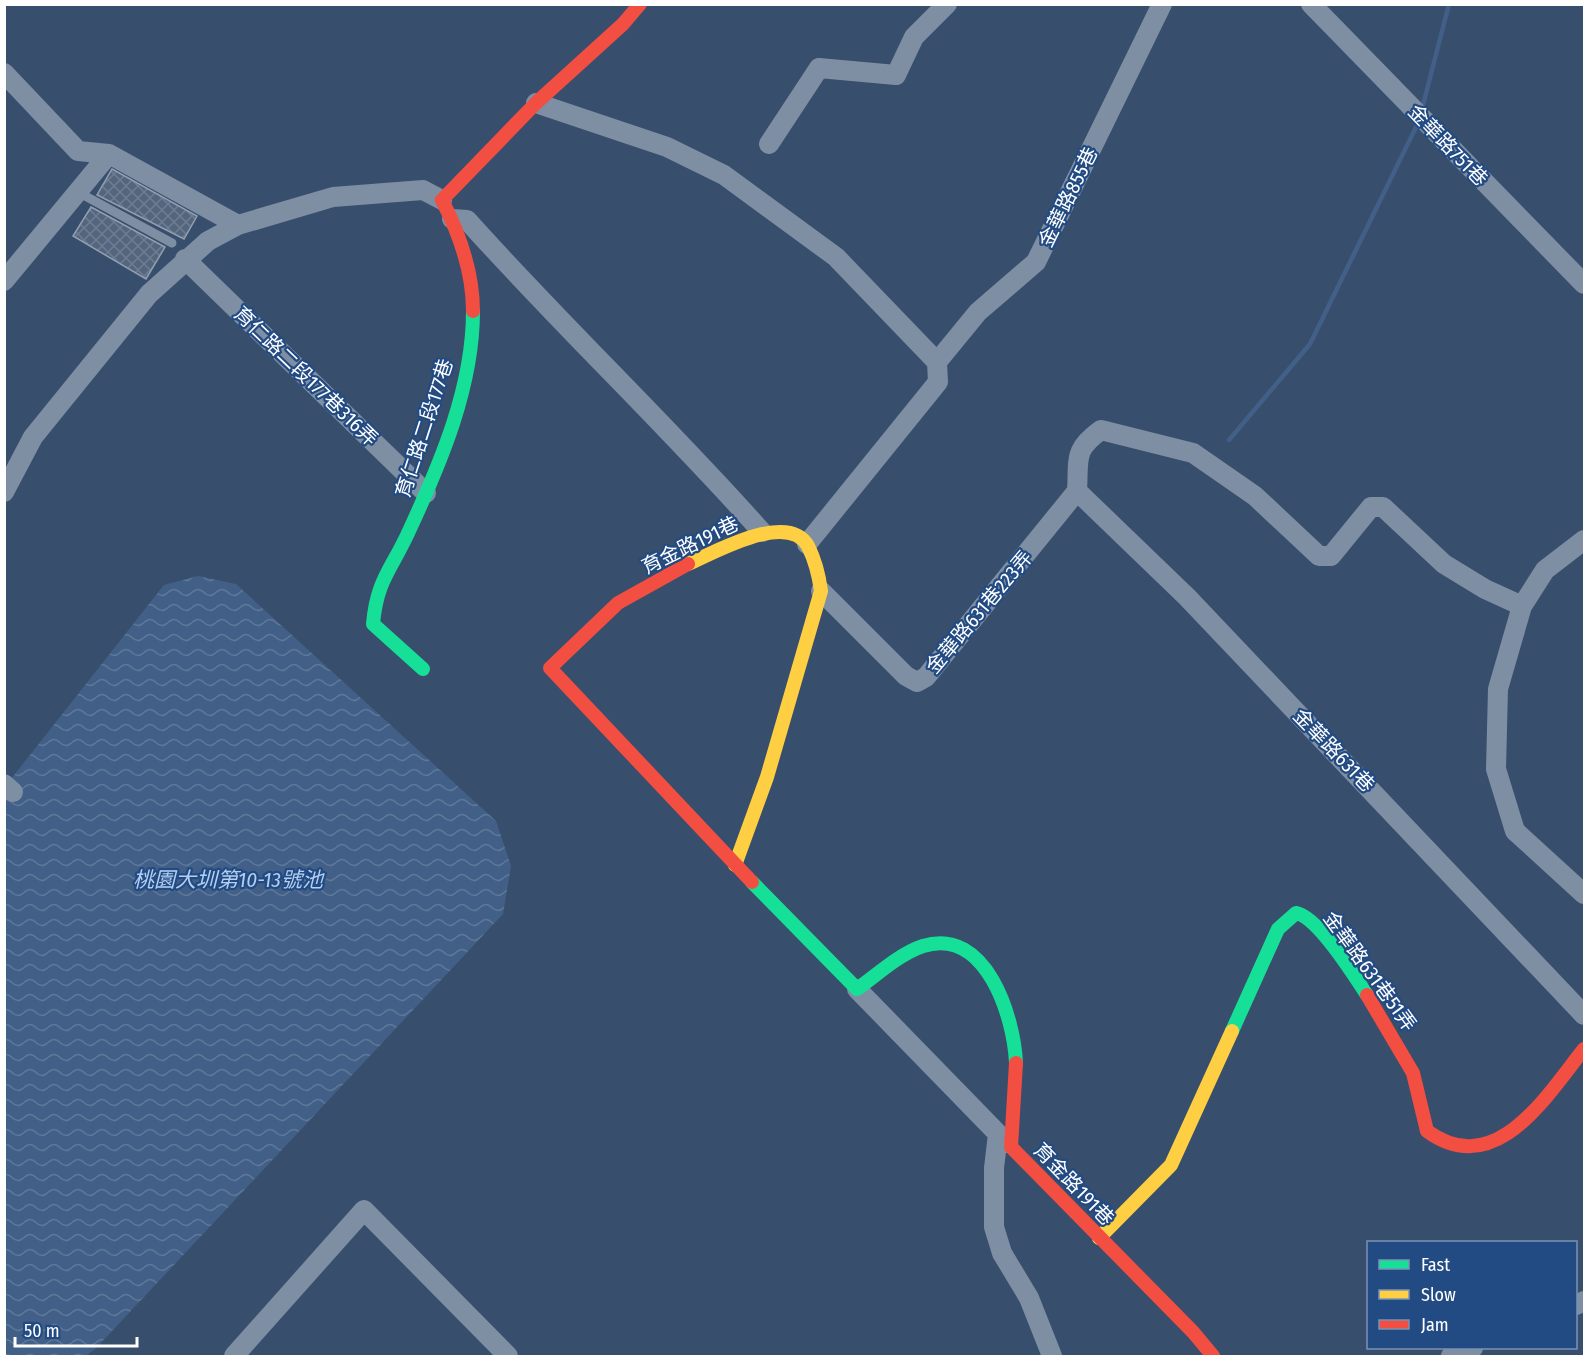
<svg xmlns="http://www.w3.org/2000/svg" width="1589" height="1361" viewBox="0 0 1589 1361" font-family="'Fira Sans Condensed','Noto Sans TC',sans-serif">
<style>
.water{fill:url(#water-waves)}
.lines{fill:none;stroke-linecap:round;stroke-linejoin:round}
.stream{stroke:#426087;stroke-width:4.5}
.building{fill:url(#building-cross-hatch);stroke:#929fb1;stroke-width:1.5}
.lane{stroke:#7e8ea3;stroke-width:9}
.street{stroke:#7e8ea3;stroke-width:20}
.fast{stroke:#16e098;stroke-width:14}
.slow{stroke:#ffcf43;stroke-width:14}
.jam{stroke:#f24e42;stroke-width:14}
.labels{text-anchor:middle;stroke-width:4.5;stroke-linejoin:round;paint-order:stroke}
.street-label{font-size:20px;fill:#fff;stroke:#224b83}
.water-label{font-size:21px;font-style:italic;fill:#b5cff0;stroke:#224b83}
</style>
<defs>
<pattern id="water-waves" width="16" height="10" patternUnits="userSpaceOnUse" patternTransform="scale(1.5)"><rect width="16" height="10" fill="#426087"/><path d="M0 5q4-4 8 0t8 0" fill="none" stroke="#5e7899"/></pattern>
<pattern id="building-cross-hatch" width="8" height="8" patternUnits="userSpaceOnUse" patternTransform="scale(1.5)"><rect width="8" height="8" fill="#54667e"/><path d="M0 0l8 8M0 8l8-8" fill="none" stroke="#6e7d91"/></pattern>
</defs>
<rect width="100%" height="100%" fill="#384e6d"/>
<path class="water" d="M 198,576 L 236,584 L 496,821 L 511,866 L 503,914 L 97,1347 L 86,1356 L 5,1356 L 4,788 L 164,585 Z"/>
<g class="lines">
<path class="stream" d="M 1422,109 L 1449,4
M 1229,440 L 1310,344 L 1418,123"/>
</g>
<path class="building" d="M 112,169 L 197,216 L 184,239 L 97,195 Z
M 91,207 L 165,247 L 146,279 L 73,236 Z"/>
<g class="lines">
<path class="lane" d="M 76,191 L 172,243"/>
<path class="street" d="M 1311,4 L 1584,284
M 4,73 L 78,151 L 109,154 L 238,225
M 536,103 L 667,147 L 724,175 L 836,257 L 937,362 L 938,382 L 807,544
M 769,144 L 819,68 L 896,75 L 914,37 L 947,4
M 452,219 L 467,220 C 563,327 667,425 762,532
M 185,259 L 426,493
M 4,281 L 109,154
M 937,362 L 978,312 L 1036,262 L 1162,4
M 1077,491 L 1187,597 L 1584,1015
M 1077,491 C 1079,459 1073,450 1101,430 L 1193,453 L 1255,496 L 1319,556 L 1331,556 L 1371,507 L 1383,507 L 1444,564 L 1485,589 L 1522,606
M 4,492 L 33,437 L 149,294 L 208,241 L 238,225 L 333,197 L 423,190 L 442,200
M 1584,540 L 1545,570 L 1522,606 L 1498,689 L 1496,769 L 1515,831 L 1584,894
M 821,591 L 906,676 L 917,682 L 926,677 L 1077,491
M 4,784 L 13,792
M 857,989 L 1007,1143
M 998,1134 L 994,1168 L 994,1227 L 1002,1253 L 1029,1298 L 1052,1356
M 1576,1305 L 1584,1301
M 234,1356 L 364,1210 L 508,1356
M 1451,1356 L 1473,1348"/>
<path class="fast" d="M 423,669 L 373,624 C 377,579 392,569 409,531 C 441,462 473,387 473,311
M 752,882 L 857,989 C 877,975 899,954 923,946 C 986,926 1014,1017 1016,1063
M 1232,1031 L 1278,929 L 1296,913 C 1318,917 1354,975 1367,995"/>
<path class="slow" d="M 688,564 C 714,553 788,510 808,546 C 815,560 819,576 821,591 L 767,777 L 735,865
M 1099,1238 L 1171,1165 L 1232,1031"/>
<path class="jam" d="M 473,311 C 473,271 460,235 442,200 L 536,103 L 623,24 L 640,4
M 688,564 L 618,603 L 550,668 L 752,882
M 1367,995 L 1413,1073 L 1427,1131 C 1496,1181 1546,1096 1584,1049
M 1016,1063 L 1011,1147 L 1193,1332 L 1213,1356"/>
</g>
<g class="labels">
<g class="street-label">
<text transform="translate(1448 145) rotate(46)" y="7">金華路751巷</text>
<text transform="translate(1068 197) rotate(-64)" y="7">金華路855巷</text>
<text transform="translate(306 376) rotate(44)" y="7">育仁路二段177巷316弄</text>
<text transform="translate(424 428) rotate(-72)" y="7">育仁路二段177巷</text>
<text transform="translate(690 545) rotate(-26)" y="7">育金路191巷</text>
<text transform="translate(979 612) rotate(-50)" y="7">金華路631巷223弄</text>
<text transform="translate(1334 750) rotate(46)" y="7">金華路631巷</text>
<text transform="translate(1370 971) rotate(54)" y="7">金華路631巷51弄</text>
<text transform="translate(1074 1184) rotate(46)" y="7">育金路191巷</text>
</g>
<g class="water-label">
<text x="228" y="887">桃園大圳第10-13號池</text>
</g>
</g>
<rect width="1589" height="1361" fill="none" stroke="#ffffff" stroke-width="12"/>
<rect x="1367" y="1241" width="210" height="108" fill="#224b83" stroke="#7a93b5" stroke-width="1.5"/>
<rect x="1379" y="1260" width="30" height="9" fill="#16e098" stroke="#7a93b5" stroke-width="1.5"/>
<text x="1421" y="1271" font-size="18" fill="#ffffff">Fast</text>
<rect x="1379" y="1290" width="30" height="9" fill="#ffcf43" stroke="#7a93b5" stroke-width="1.5"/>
<text x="1421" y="1301" font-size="18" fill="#ffffff">Slow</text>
<rect x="1379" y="1320" width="30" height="9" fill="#f24e42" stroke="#7a93b5" stroke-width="1.5"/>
<text x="1421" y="1331" font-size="18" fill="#ffffff">Jam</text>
<path d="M15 1337v9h122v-9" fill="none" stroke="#ffffff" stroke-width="3"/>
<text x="24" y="1337" font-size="18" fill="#ffffff" stroke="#224b83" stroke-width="4.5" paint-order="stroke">50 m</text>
</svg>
